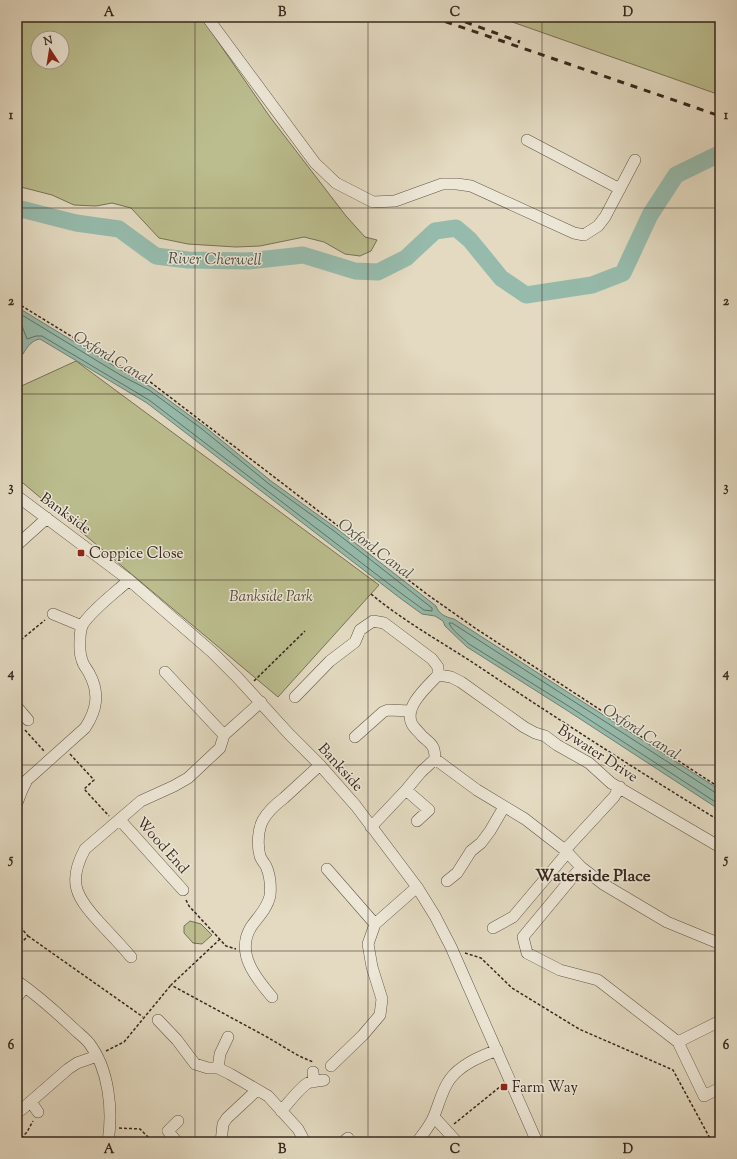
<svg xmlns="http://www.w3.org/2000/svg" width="737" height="1159" viewBox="0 0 737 1159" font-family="'Sorts Mill Goudy',serif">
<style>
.green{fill:#bbbd8e;stroke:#797256;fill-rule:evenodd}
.water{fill:#96bbac;stroke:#708073}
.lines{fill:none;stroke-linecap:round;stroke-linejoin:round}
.shore{stroke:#667165;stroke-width:1}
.river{stroke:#96bbac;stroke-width:17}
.minor-casing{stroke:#625447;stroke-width:12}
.path{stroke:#37271e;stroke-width:1.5;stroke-dasharray:3 2;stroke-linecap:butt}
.minor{stroke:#ede7d7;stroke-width:11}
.rail{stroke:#37271e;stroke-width:3;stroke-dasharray:7 7;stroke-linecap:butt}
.grid{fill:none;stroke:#37271e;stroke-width:1;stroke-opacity:0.55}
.poi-dot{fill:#8f2418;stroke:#ede7d7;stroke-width:1.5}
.labels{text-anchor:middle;stroke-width:3;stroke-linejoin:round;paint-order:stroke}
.street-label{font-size:15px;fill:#37271e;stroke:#ede7d7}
.poi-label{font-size:15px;fill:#37271e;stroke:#ede7d7;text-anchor:start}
.park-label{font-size:15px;font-style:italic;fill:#584c3a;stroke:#ede7d7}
.water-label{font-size:16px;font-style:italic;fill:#4f4c42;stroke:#ede7d7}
.quarter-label{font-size:17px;font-weight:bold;fill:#37271e;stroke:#ede7d7}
.neatline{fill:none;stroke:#37271e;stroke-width:1.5}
.grid-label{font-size:13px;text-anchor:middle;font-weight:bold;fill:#37271e}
</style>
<rect width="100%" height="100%" fill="#e3dac1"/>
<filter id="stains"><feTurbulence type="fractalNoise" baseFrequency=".005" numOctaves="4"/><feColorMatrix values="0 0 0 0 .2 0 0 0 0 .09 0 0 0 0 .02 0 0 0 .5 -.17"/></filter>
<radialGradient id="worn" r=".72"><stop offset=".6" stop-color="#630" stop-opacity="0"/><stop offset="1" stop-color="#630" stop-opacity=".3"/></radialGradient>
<path class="green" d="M 17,17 L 201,17 L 270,117 L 346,216 L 365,237 L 377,240 L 371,251 L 360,256 L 345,254 L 324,242 L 304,237 L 260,246 L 236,247 L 188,244 L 159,238 L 131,208 L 112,203 L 96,206 L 74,205 L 52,195 L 17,186 ZM 38,38 L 62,38 L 62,62 L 38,62 Z
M 498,17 L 720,17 L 720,95 Z
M 76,361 L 379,585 L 278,697 L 17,478 L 17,388 Z
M 190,921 L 201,924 L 212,935 L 202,944 L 193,943 L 184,933 L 184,926 Z"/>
<path class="water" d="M 17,307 L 124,372 L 151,387 L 204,426 L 271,481 L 336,528 L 436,606 C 439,614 445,617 454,619 L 720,790 L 720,810 L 568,711 L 467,647 L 445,626 L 443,621 L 435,616 L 422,614 L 400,598 L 147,403 L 40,339 C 32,340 27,347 23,354 L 18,352 C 23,338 23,340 17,327 C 15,322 17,313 17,307 Z"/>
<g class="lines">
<path class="shore" d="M 17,312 L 122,376 L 149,390 L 202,429 L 269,484 L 334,531 L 432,608 L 432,611 L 424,610 L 402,594 L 149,400 L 42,336 L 36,336 L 27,339 L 22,326 L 17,324
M 720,794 L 716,793 L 452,623 L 449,623 C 452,631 463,638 469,644 L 570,707 L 720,805"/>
<path class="river" d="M 17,208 L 76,223 L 119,229 L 156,256 L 188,260 L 248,261 L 303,255 L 355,271 L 378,272 L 406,258 L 435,231 L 456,228 L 470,240 L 501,278 L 526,295 L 592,285 L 623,273 L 650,215 L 676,175 L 717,155 L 720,157"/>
<defs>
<path id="minor" d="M 207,17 L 315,163 L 336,183 L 373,202 L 395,201 L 442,184 L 457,184 L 471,186 L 574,233 L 584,235 L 598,226 L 605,217 L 635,160
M 527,140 L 620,189
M 17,496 L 129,580 L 212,652 L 237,677 L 289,734 L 320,765 L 356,806 L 417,887 L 435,916 L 451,947 L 537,1142
M 17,545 L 47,518
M 53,614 L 82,626
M 165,672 L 224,735
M 438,675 L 451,677 L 461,682 L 524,727 L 535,733 L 545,736 L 557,745 L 589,763 L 611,783 L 720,847
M 295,697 L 330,661 L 355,642 L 360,630 L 373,621 L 384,623 L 432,659 L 438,667 L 438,675
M 17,707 L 28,720
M 355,737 L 383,712 L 388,710 L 411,711
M 435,759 L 477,790 L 525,819 L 565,850 L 581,867 L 603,884 L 667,922 L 718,943 L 720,945
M 406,790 L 429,810 L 417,821
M 17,803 L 22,790 L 27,780 L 85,728 C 97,710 100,693 89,673 C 87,669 83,665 82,660 C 79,653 80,646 80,639 C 80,634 81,628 83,624 C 93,609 116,592 129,580
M 120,820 L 183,890
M 371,827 L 406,790 L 421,772 L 435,759 C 435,745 431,744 422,736 C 419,732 414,728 412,724 C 403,707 428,686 438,675
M 565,850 L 614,797 L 620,787
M 581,867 L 523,937 L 527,953 L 560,970 L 598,980 L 678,1042 L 720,1021
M 327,869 L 375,924
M 447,881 L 457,873 L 471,851 L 481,843 L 490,831 L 504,807
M 493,928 L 513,917 L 567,853
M 131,957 C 121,945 110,934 100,923 C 76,897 67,882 85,849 L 141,801 L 174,786 L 188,778 L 220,748 L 224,735 L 261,702
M 17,981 C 37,995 55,1011 73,1028 C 78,1033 84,1037 89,1043 C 109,1069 113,1110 108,1142
M 17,997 L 25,987
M 272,997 C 256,978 235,953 251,927 C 258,917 267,909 270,896 C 271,886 270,875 266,866 C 264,863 261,859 260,856 C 257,845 258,829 263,820 C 268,811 276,804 284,798 C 296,787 308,776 320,765
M 158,1020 L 177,1040 L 195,1064 L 208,1068 L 218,1068 L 230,1074 L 268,1096 L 298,1129 L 305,1142
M 678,1042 L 704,1096 L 720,1088
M 331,1066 L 363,1035 L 380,1015 L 382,999 L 372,967 L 368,944 L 375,924 L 417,887
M 218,1068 L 220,1054 L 228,1037
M 313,1072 L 314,1082
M 31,1102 L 38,1112
M 21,1110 L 68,1069 L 77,1063 L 97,1056
M 281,1111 C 288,1104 300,1087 308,1083 C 313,1081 319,1081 324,1080
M 434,1117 L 457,1142
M 177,1142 L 168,1131 L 178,1121
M 221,1142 L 223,1124 L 227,1118 L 257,1090
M 343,1142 L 348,1138
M 417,1142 C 423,1134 430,1126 434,1116 C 439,1104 442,1090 450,1079 C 461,1064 480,1057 497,1050"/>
</defs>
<use href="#minor" class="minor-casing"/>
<path class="path" d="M 17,303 L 128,371 L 149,381 L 428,595 L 475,628 L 720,788
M 371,594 C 407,624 449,646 487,672 C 564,723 641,773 720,821
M 17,643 L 45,620
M 254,681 L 305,631
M 25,730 L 44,751
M 70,754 L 94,780 L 84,789 L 109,816
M 186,900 L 189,906 L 226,946 L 236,949
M 17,923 L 28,936 L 17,947
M 28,936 L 143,1017
M 220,939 L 171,985 L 267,1037 L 299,1056 L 313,1062
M 465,953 L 481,958 L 512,988 L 579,1029 L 673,1070 L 712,1142
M 106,1051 L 124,1042 L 171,985
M 454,1124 L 501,1086
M 119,1128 L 140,1129 L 153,1142
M 18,1142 L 27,1132 L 33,1121"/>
<use href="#minor" class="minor"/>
<path class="rail" d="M 432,17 L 720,116
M 452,17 L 520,42"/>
</g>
<path class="grid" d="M 195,17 L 195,1142M 368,17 L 368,1142M 542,17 L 542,1142M 17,208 L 720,208M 17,394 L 720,394M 17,580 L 720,580M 17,765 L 720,765M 17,951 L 720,951"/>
<g class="poi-dot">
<rect x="77" y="549" width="8" height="8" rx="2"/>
<rect x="500" y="1083" width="8" height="8" rx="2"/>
</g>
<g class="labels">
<g class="street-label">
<text transform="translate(66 513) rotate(36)" y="5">Bankside</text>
<text transform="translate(598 753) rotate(33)" y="5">Bywater Drive</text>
<text transform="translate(341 767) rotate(48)" y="5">Bankside</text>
<text transform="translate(163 845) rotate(48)" y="5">Wood End</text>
</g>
<g class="poi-label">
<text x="89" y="558">Coppice Close</text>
<text x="512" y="1092">Farm Way</text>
</g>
<g class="park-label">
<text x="271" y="601">Bankside Park</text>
</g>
<g class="water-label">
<text transform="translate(215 258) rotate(1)" y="6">River Cherwell</text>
<text transform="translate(113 357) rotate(31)" y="6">Oxford Canal</text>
<text transform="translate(376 548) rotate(37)" y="6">Oxford Canal</text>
<text transform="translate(642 731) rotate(33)" y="6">Oxford Canal</text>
</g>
<g class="quarter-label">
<text x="593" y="881">Waterside Place</text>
</g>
</g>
<rect width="737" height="1159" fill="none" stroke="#e3dac1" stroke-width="44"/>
<g transform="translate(50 50) rotate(348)"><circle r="19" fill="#ede7d7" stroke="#a49a8d"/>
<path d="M0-3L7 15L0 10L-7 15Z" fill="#8f2418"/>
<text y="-6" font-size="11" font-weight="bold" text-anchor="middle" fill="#37271e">N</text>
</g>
<rect x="22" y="22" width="693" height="1115" class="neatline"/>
<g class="grid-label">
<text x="109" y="16">A</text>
<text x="282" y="16">B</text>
<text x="455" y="16">C</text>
<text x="628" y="16">D</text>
<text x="11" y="119">1</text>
<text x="726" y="119">1</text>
<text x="11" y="305">2</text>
<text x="726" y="305">2</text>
<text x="11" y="491">3</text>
<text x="726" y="491">3</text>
<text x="11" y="677">4</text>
<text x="726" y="677">4</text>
<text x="11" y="863">5</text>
<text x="726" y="863">5</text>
<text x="11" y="1049">6</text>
<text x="726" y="1049">6</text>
<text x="109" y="1153">A</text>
<text x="282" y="1153">B</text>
<text x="455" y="1153">C</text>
<text x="628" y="1153">D</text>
</g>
<rect width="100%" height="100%" filter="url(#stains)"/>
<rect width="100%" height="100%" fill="url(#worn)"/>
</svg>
